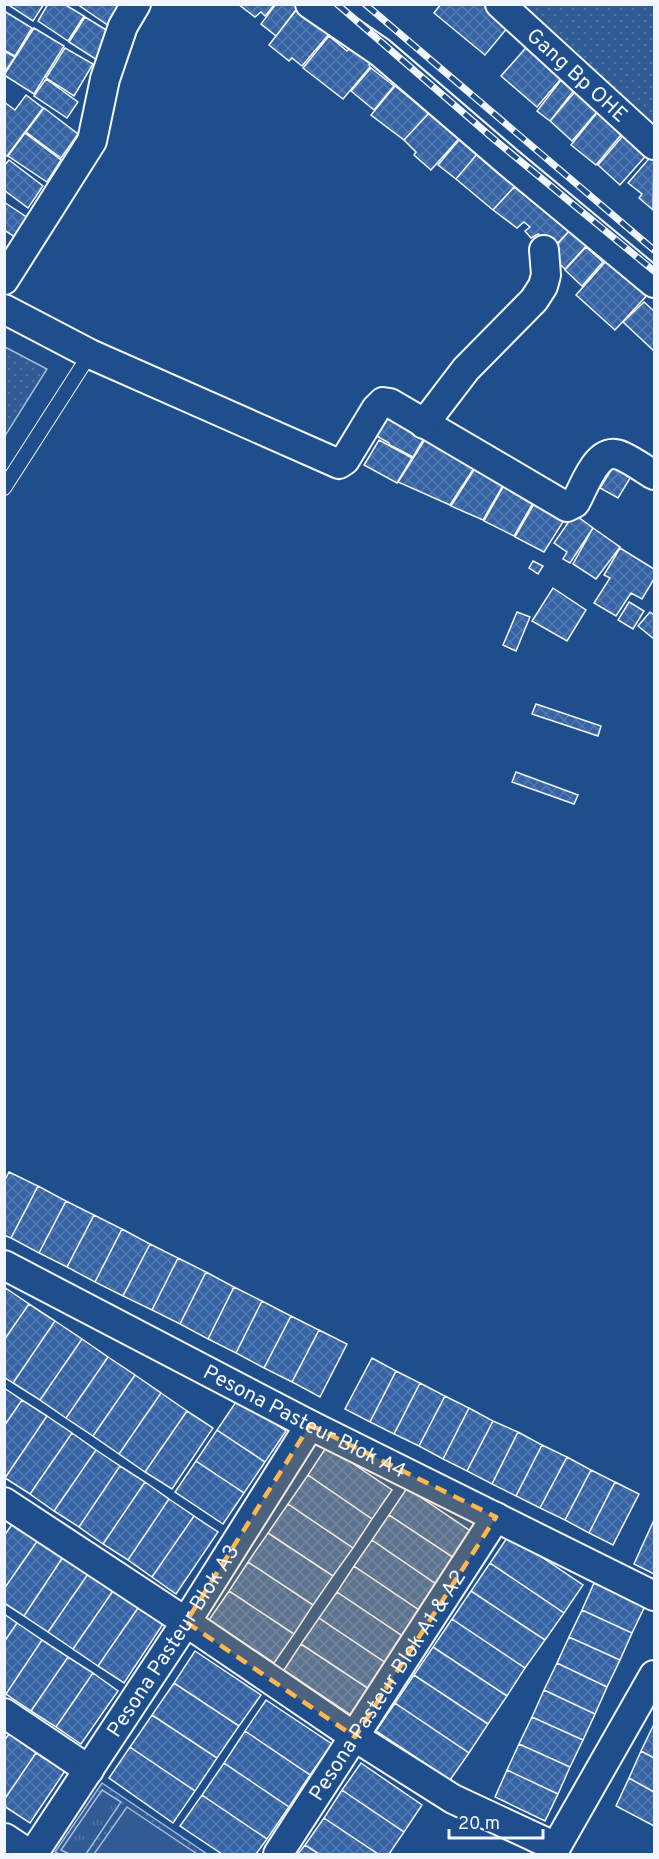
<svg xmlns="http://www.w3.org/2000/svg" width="659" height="1859" viewBox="0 0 659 1859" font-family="Overpass,sans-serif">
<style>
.grass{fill:url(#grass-dots);stroke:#a8bbd7;stroke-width:1.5}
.park{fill:url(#park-tufts);stroke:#a8bbd7;stroke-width:1.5}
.pitch{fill:#305b95;stroke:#a8bbd7;stroke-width:1.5}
.building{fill:url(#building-cross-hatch);stroke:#f2f6ff;stroke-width:1.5}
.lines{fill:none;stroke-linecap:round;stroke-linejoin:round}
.lane-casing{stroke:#f2f6ff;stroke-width:16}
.street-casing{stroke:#f2f6ff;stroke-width:32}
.lane{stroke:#1f4e8c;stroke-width:14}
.street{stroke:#1f4e8c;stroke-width:28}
.rail-casing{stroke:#f2f6ff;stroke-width:7}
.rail{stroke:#1f4e8c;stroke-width:4.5;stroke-dasharray:14;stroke-linecap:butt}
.marked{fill:#ffb74d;fill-opacity:0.2;stroke:#ffb74d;stroke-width:4.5;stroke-dasharray:12 8;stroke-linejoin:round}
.labels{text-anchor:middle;stroke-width:4.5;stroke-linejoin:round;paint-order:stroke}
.street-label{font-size:21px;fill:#f2f6ff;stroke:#1f4e8c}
</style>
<defs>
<pattern id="grass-dots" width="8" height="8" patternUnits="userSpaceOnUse" patternTransform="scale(1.5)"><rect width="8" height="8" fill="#305b95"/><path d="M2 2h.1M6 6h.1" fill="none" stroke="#4e73a5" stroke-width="1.8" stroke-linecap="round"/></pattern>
<pattern id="park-tufts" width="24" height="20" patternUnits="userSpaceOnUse" patternTransform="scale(1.5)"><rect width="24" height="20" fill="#305b95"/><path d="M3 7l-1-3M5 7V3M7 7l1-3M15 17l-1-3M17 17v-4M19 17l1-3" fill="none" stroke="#4e73a5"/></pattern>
<pattern id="building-cross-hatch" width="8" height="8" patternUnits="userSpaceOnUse" patternTransform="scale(1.5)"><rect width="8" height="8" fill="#3563a3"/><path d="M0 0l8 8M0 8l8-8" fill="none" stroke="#537ab1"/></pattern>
</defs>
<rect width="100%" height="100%" fill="#1f4e8c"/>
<path class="grass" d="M 506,5 L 654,5 L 654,139 Z
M 5,347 L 47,369 L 5,436 Z
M 102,1783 L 207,1854 L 59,1854 L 55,1852 Z"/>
<path class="park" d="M 102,1790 L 121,1802 L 86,1854 L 69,1854 L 61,1850 Z"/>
<path class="pitch" d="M 127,1807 L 197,1854 L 94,1854 Z"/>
<path class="building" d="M 7,4 L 44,4 L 33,21 Z
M 48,4 L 64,4 L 84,16 L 68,41 L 38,21 Z
M 77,4 L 126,4 L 109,26 Z
M 238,4 L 275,4 L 265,16 L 261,12 L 255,17 Z
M 276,4 L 295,4 L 298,7 L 276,36 L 261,24 Z
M 301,4 L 329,34 L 302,66 L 292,58 L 289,61 L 269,45 Z
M 441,4 L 493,4 L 513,21 L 485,55 L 434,13 Z
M 4,11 L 32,28 L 15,56 L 4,50 Z
M 85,17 L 113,34 L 97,60 L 69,42 Z
M 34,28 L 64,46 L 34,94 L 4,75 Z
M 329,36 L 347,51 L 351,47 L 371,63 L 369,65 L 370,67 L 343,99 L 303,68 Z
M 530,43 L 565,74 L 537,107 L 501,76 Z
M 65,48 L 93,64 L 74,96 L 46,78 Z
M 4,51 L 15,57 L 4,73 Z
M 371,68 L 394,86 L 374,110 L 351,91 Z
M 565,75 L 578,85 L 550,121 L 537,111 Z
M 46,79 L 78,102 L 67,118 L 34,96 Z
M 395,86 L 429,113 L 404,140 L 371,115 Z
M 580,86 L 602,106 L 572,141 L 550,121 Z
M 26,95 L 43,108 L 7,156 L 4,154 L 4,102 L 15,110 Z
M 44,108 L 78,134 L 61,158 L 26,132 Z
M 601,108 L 626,129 L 596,165 L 571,145 Z
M 429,113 L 463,134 L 431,170 L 414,155 L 416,152 L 404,140 Z
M 627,131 L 650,151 L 620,185 L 598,165 Z
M 25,133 L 61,160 L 47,182 L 8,156 Z
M 464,134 L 478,153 L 456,179 L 438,165 Z
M 478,153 L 516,185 L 493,210 L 456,179 Z
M 653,154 L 654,155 L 653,210 L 639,198 L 642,194 L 628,183 Z
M 9,160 L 43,186 L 28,208 L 4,190 L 4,166 Z
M 514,187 L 569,231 L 554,247 L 538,234 L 531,238 L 525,231 L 530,227 L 524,222 L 517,228 L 493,210 Z
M 4,202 L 28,218 L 15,237 L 4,230 Z
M 570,230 L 587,245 L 565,269 L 549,254 Z
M 586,247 L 603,262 L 582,286 L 565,270 Z
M 607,260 L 650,292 L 615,330 L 576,295 Z
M 644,302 L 654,311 L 654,348 L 653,350 L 623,322 Z
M 382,411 L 426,435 L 413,457 L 390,445 L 389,443 L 370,432 Z
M 426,438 L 476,465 L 450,505 L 398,482 Z
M 379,440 L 412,458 L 397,483 L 364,465 Z
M 615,464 L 632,475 L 618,498 L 600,488 Z
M 477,465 L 506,480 L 483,520 L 451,506 Z
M 507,480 L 537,496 L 514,536 L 484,521 Z
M 538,497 L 568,514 L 544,552 L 515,537 Z
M 574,514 L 593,528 L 570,563 L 563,559 L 567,552 L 554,543 Z
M 593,528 L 620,547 L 596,579 L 573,564 Z
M 620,548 L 654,569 L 654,579 L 642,599 L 631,593 L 616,616 L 594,603 L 610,578 L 604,575 Z
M 533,561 L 543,566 L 538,574 L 529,568 Z
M 553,588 L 586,610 L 567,641 L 532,621 Z
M 629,602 L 644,611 L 633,629 L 618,620 Z
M 517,612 L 530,617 L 516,651 L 503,645 Z
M 650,612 L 654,615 L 654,639 L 638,626 Z
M 536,704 L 601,726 L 598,736 L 532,714 Z
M 516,772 L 578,795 L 574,804 L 512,782 Z
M 9,1172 L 38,1186 L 11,1238 L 4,1235 L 4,1182 Z
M 38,1186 L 66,1201 L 39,1253 L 11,1238 Z
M 66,1201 L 94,1215 L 67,1267 L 39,1253 Z
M 94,1215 L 122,1229 L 95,1282 L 67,1267 Z
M 122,1229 L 150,1244 L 123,1296 L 95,1282 Z
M 150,1244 L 178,1258 L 152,1310 L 123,1296 Z
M 178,1258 L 206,1272 L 180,1324 L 152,1310 Z
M 206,1272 L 234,1287 L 208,1339 L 180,1324 Z
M 4,1287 L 29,1304 L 4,1340 Z
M 234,1287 L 262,1301 L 236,1353 L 208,1339 Z
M 262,1301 L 291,1316 L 264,1368 L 236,1353 Z
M 29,1304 L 55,1321 L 13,1383 L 4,1377 L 4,1340 Z
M 291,1316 L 319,1330 L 292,1382 L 264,1368 Z
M 55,1321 L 82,1339 L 40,1400 L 13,1383 Z
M 319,1330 L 347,1344 L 320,1397 L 292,1382 Z
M 82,1339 L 108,1357 L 66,1418 L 40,1400 Z
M 108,1357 L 135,1375 L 93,1436 L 66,1418 Z
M 372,1358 L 396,1371 L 370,1422 L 345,1409 Z
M 396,1371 L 420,1383 L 394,1434 L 370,1422 Z
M 135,1375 L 161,1393 L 119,1454 L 93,1436 Z
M 420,1383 L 445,1396 L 419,1446 L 394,1434 Z
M 4,1388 L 22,1400 L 4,1426 Z
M 161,1393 L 187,1411 L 145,1472 L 119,1454 Z
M 445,1396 L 469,1408 L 443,1459 L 419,1446 Z
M 238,1399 L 286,1431 L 265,1462 L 217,1430 Z
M 22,1400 L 47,1416 L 5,1478 L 4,1426 Z
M 469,1408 L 493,1421 L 467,1471 L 443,1459 Z
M 187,1411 L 213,1428 L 172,1489 L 145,1472 Z
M 47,1416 L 72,1433 L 30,1494 L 5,1478 Z
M 493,1421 L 518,1432 L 492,1484 L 467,1471 Z
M 217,1430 L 265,1462 L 244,1493 L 196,1461 Z
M 518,1432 L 542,1445 L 516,1496 L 492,1484 Z
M 72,1433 L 96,1450 L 54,1511 L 30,1494 Z
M 542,1445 L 567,1457 L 540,1508 L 516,1496 Z
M 327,1446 L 392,1490 L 372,1519 L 308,1475 Z
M 96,1450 L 120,1466 L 79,1527 L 54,1511 Z
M 567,1457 L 591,1470 L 565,1520 L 540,1508 Z
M 196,1461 L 244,1493 L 223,1524 L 175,1492 Z
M 120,1466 L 145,1482 L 103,1544 L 79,1527 Z
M 591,1470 L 615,1482 L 589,1533 L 565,1520 Z
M 308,1475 L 372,1519 L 353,1548 L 288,1504 Z
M 145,1482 L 169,1499 L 128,1560 L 103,1544 Z
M 615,1482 L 639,1494 L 613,1545 L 589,1533 Z
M 407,1488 L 475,1534 L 457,1560 L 389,1515 Z
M 169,1499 L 194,1516 L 152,1577 L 128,1560 Z
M 288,1504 L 353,1548 L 333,1576 L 268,1533 Z
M 389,1515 L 457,1560 L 439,1586 L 372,1540 Z
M 194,1516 L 218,1532 L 176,1594 L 152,1577 Z
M 654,1520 L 654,1574 L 634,1564 Z
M 13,1523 L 38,1540 L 4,1589 L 4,1536 Z
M 268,1533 L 333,1576 L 313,1605 L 248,1562 Z
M 509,1535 L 583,1585 L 564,1613 L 490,1563 Z
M 38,1540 L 63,1557 L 24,1616 L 4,1603 L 4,1589 Z
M 372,1540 L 439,1586 L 422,1612 L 354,1566 Z
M 63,1557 L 88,1574 L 48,1632 L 24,1616 Z
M 248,1562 L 313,1605 L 294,1634 L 229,1591 Z
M 490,1563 L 564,1613 L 545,1640 L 471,1591 Z
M 354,1566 L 422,1612 L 404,1637 L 337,1592 Z
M 88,1574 L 113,1591 L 73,1649 L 48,1632 Z
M 594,1583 L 645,1606 L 632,1633 L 582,1610 Z
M 113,1591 L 138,1608 L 98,1666 L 73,1649 Z
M 229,1591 L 294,1634 L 274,1663 L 209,1620 Z
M 471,1591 L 545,1640 L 525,1668 L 452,1619 Z
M 337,1592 L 404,1637 L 386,1663 L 319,1618 Z
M 138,1608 L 163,1624 L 124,1683 L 98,1666 Z
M 582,1610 L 632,1633 L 620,1660 L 569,1637 Z
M 4,1614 L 17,1623 L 4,1642 Z
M 319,1618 L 386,1663 L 369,1689 L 301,1644 Z
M 452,1619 L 525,1668 L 507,1696 L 433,1647 Z
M 17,1623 L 42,1640 L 6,1694 L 4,1693 L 4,1642 Z
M 569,1637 L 620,1660 L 607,1687 L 557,1663 Z
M 42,1640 L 68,1657 L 31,1711 L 6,1694 Z
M 301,1644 L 369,1689 L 351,1715 L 284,1670 Z
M 433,1647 L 507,1696 L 488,1724 L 414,1675 Z
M 195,1651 L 261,1695 L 239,1726 L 174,1683 Z
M 68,1657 L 93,1673 L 56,1727 L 31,1711 Z
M 557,1663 L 607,1687 L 595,1714 L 544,1690 Z
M 93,1673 L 118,1691 L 81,1744 L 56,1727 Z
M 414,1675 L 488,1724 L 469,1753 L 395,1703 Z
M 174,1683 L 239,1726 L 217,1758 L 152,1715 Z
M 544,1690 L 595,1714 L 583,1740 L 532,1717 Z
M 266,1700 L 332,1744 L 310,1775 L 245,1731 Z
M 395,1703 L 469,1753 L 450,1780 L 376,1731 Z
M 152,1715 L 217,1758 L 195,1791 L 130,1747 Z
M 532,1717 L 583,1740 L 570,1767 L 519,1744 Z
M 654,1724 L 654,1758 L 641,1751 Z
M 245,1731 L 310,1775 L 289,1807 L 224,1763 Z
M 9,1734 L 36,1753 L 4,1800 L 4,1741 Z
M 519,1744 L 570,1767 L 558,1794 L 507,1770 Z
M 130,1747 L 195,1791 L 173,1823 L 109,1778 Z
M 641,1751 L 654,1758 L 654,1792 L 629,1778 Z
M 36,1753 L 65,1771 L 30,1823 L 4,1806 L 4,1800 Z
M 224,1763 L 289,1807 L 267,1839 L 202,1795 Z
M 361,1763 L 422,1805 L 404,1832 L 342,1790 Z
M 507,1770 L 558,1794 L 545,1821 L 495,1797 Z
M 629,1778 L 654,1792 L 654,1826 L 616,1806 Z
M 342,1790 L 404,1832 L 389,1854 L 378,1854 L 324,1818 Z
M 202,1795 L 267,1839 L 256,1854 L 222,1854 L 180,1826 Z
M 324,1818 L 378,1854 L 319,1854 L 305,1845 Z
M 305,1845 L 319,1854 L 298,1854 Z"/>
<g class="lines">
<defs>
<path id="lane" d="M 4,488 L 90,354"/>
<g id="street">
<path d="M 310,4 L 380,52 L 507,161 L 654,283"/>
<path id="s1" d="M 500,4 L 654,145"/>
<path d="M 4,280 L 92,141 L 105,79 L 123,26 L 136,4"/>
<path d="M 4,309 L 90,354 L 339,464 L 345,460 L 376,409 L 383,402 L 390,403 L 567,507 L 575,503 C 585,486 597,444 622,456 C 633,461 644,469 654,475"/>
<path d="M 424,424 L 466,369 L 534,300 L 543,286 L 546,275 L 544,250"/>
<path id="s2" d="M 4,1265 L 310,1425 L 654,1596"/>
<path d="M 4,1502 L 186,1622 L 355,1737 L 453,1799 L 556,1847 L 654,1675"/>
<path d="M 4,1713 L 89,1770"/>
<path d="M 5,1838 L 29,1854"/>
<path id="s3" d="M 33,1854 L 186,1622 L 310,1425"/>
<path id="s4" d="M 278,1854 L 496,1517"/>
</g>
</defs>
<use href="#lane" class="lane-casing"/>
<use href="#street" class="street-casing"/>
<use href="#lane" class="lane"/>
<use href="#street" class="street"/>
<defs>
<path id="rail" d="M 337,4 L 496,141 L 654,271
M 365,4 L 654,250"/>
</defs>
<use href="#rail" class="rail-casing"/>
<use href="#rail" class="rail"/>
</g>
<path class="marked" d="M 310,1425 L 496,1517 L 355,1737 L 186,1622 Z"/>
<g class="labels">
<g class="street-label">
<text dy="7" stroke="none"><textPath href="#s1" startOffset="105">Gang Bp OHE</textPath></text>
<text dy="7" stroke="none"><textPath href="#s2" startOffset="339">Pesona Pasteur Blok A4</textPath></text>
<text dy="7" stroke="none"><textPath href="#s3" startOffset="255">Pesona Pasteur Blok A3</textPath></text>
<text dy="7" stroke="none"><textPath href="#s4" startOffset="201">Pesona Pasteur Blok A1 &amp; A2</textPath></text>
</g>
</g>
<rect width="659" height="1859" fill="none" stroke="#f2f6ff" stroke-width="12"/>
<path d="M449 1829v9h94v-9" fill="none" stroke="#f2f6ff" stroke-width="3"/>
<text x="458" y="1829" font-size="18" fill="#f2f6ff" stroke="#1f4e8c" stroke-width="4.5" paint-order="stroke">20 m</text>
</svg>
